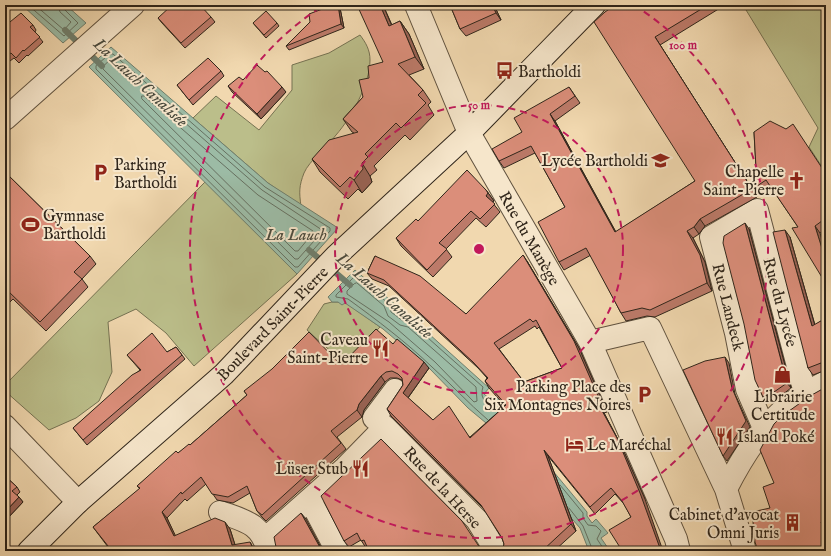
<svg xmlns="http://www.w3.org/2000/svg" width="831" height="556" viewBox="0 0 831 556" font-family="'IM FELL English',serif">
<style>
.green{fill:#bbbe8a;stroke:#757252}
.water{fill:#9cbba5;stroke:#707f6d}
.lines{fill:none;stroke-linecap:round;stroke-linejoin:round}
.shore{stroke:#667060;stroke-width:1}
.stream{stroke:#707f6d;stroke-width:6}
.street-casing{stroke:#60523f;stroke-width:24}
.secondary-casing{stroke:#2f251a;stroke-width:24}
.street{stroke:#f6e6cb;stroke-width:22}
.secondary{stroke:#f6e6cb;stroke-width:22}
.wall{fill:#bc7a69;stroke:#2f251a;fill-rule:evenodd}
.shaded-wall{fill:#996355;stroke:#2f251a}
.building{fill:#db8e7a;stroke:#2f251a;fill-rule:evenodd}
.ring{fill:none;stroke:#c2185b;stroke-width:2;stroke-dasharray:7 5}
.labels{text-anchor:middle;stroke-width:4;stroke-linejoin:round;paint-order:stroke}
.poi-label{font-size:16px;fill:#2f251a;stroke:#f6e6cb;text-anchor:end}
.street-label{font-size:16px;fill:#2f251a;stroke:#f6e6cb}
.water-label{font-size:17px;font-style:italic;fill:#4a4a3d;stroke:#f6e6cb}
.centre{fill:#c2185b;stroke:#f6e6cb;stroke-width:2}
.ring-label{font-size:12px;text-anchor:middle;font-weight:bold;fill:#c2185b;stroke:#f6e6cb;stroke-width:4;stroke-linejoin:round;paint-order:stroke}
</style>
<rect width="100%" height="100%" fill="#f1d8af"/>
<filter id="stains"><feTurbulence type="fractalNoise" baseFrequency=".005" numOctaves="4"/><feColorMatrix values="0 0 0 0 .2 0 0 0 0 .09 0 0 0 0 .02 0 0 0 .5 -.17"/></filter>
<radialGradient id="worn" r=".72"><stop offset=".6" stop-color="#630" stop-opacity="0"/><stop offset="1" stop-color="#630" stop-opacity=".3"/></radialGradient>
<path class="green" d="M 743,5 L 826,5 L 826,173 L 809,147 L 818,128 Z
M 360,35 C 366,43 370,50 370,60 C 370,84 351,118 336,135 C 328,146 309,161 304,173 C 299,186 299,192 301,206 L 268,183 L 193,118 L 216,96 L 259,130 L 292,90 L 292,65 L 329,53 Z
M 205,182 L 297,274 L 194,366 L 166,333 L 136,309 L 108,322 L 112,372 L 99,401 L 76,418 L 49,430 L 5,391 L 5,385 Z
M 332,302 L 345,302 L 380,327 L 345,364 L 307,330 L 324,304 Z"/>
<path class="water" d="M 22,5 L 66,5 L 86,23 L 63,43 Z
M 111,47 L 268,183 L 338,228 L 297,274 L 89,67 Z
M 355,270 L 396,305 L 393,308 L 405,317 L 408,315 L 489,388 L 484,394 L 491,400 L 497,396 L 502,401 L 499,406 L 587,512 L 587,516 L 592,523 L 596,519 L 608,533 L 601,538 L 610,551 L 589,551 L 580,528 L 492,428 L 468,408 L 429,368 L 383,329 L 345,303 L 342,305 L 338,302 L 332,302 L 328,297 Z"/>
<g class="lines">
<path class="shore" d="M 28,5 L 64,36 L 78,23 L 64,9 L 63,5
M 35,5 L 64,30 L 71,22 L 60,12 L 58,5
M 110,54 L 113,54 L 265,187 L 330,228 L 330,231 L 298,267 L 295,267 L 96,69 L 96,66 Z
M 110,60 L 113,60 L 262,190 L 322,230 L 322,232 L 298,259 L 295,259 L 103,69 L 103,67 Z
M 142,96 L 144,96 L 258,195 L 313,231 L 313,233 L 298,251 L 295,251 L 142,99 Z
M 357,283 L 384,306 L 388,316 L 400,325 L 408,327 L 476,387 L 477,401 L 474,402 L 435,362 L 389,322 L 347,294 L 347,291 L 354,284 Z
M 488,420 C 468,403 451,384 432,367 C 406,342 377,320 348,299 L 336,297 L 336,295 L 354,277 L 357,277 L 389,304 L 391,312 L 403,321 L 409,321 L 483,387 C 480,396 483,403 494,404 L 498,411
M 560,485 L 583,513 L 583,518 L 588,525 L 596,526 L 601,531 L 597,539 L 605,551
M 569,508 L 583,526 L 593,551"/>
<path class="stream" d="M 65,30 L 102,66
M 309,250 L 350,285"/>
<defs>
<path id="street" d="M 416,5 L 469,133 L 590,342
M 5,119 L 133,5
M 5,426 L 78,502
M 385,427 L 374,418 L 395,390
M 764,428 L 747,389 L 736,333 L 711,237 L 757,210 L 805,393
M 726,489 C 751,440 775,407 826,382
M 310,500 L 337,551
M 220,512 C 245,521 261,523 268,551
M 265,539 L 345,468 L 385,427 L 477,520 L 496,551
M 679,551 L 676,539 L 590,342 L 650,328 L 726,489 L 745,551"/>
<path id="secondary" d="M 29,551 L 78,502 L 224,374 L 336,256 L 469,133 L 594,5"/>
</defs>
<use href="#street" class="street-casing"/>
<use href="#secondary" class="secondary-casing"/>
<use href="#street" class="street"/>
<use href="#secondary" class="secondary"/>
</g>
<path class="wall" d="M 333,5 L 338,5 L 340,8 L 344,28 L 289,50 L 286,46 Z
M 383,5 L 392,25 L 400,21 L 409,34 L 424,69 L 409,75 L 423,90 L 431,102 L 428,105 L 434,115 L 410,140 L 405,135 L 374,166 L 377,170 L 370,176 L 372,182 L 362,193 L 358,189 L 348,199 L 320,172 L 312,159 L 354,133 L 352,132 L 343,119 L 363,97 L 369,78 L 383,62 Z
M 450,5 L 494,5 L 501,20 L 466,36 L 460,29 Z
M 639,5 L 725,5 L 660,45 L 757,197 L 705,226 L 699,234 L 693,238 L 705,262 L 712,291 L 655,317 L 647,316 L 626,321 L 621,313 L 591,255 L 564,270 L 559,262 L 565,207 L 535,153 L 504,168 L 499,161 L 522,132 L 569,87 L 580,103 L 555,121 L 616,232 L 695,181 L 638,6 Z
M 211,17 L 215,22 L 185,48 L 162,23 L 158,18 Z
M 253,23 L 277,23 L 279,26 L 266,38 Z
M 33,25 L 36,30 L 35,32 L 43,42 L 28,56 L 27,55 L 19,63 L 14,58 L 10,61 L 5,57 L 5,26 Z
M 221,71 L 224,76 L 193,105 L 177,85 Z
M 265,72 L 286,92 L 261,119 L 232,92 L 228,86 L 243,80 Z
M 754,132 L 826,174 L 826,229 L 820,233 L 798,227 L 771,187 L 762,193 L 757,186 Z
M 5,172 L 90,256 L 96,264 L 82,279 L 88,287 L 46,331 L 13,299 L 5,307 Z
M 486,190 L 494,201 L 492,202 L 500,212 L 486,227 L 476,218 L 446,249 L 452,257 L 433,277 L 401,246 L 396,238 L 418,221 Z
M 749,229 L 791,388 L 778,398 L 767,403 L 763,397 Z
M 790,237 L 815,325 L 826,318 L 826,370 L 813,375 L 808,368 Z
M 375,256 L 466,314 L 527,261 L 579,348 L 607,412 L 604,413 L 621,445 L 645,499 L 621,549 L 631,517 L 624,504 L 615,494 L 595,514 L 548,456 L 576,531 L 554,551 L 502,551 L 504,544 L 502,538 L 485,510 L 391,416 L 387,409 L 403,385 L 402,380 L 397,378 L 390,378 L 385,382 L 364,410 L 362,417 L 337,437 L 346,449 L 266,521 L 262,517 L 257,511 L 250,493 L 233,503 L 217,500 L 206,484 L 187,501 L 185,499 L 167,518 L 175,536 L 230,529 L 235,545 L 254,549 L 255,551 L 111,551 L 93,527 L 140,489 L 137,486 L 178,453 L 190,445 L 247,395 L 244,391 L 341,365 L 393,344 L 429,368 L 408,398 L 433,420 L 470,437 L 505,406 L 489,388 L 485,381 L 487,378 L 478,368 L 389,286 L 372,279 L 367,273 ZM 535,326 L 537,329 L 539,327 L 562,368 L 524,382 L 499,349 Z
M 176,347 L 185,359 L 87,445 L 73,428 L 140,370 L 127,355 L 167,352 Z
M 826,387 L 826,529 L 770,508 L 774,483 Z
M 381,439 L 367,547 L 366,548 L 361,540 L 349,547 L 344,541 Z
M 5,476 L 17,487 L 20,492 L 17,495 L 19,497 L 23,502 L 5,521 Z"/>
<path class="shaded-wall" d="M 338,5 L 340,8 L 344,28 L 341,24 Z
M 380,5 L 383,5 L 397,38 L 389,26 Z
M 492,5 L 494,5 L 501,20 L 496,13 Z
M 400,21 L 409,34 L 424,69 L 415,57 Z
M 655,37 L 660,45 L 757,197 L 752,189 Z
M 282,87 L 286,92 L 261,119 L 257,114 Z
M 550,114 L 555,121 L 620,240 L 615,232 Z
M 362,163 L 370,176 L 372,182 L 362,193 L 354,180 Z
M 486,190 L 494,201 L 491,203 L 486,196 Z
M 700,219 L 705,226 L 699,234 L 694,227 Z
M 745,223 L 749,229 L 791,388 L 787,383 Z
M 815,226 L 820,233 L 826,253 L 826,258 L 824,255 Z
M 785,230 L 790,237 L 817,333 L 812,326 Z
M 687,231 L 693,238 L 705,262 L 712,291 L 707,283 Z
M 523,255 L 527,261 L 579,348 L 607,412 L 602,405 Z
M 725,357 L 729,363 L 735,394 L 750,427 L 727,461 L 723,456 L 732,388 Z
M 424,362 L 429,368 L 407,399 L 403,393 Z
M 381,376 L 385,382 L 364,410 L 362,417 L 357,410 L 359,404 Z
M 600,407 L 604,413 L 621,445 L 645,499 L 663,551 L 661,551 Z
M 544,450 L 548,456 L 576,531 L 571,524 Z
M 19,497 L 23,502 L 5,521 L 5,512 Z
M 162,512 L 167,518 L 179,543 L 174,536 Z
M 301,513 L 306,519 L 323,551 L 322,551 Z
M 225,522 L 230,529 L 237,551 L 232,545 Z
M 821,522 L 826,529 L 826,537 Z
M 250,542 L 254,549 L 255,551 L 254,551 Z"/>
<path class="building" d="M 172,5 L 200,5 L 211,17 L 181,43 L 158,18 Z
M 333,5 L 338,5 L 341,24 L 286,46 L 310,22 L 309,14 Z
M 357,5 L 380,5 L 389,26 L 400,21 L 415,57 L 398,64 L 423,90 L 418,95 L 426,103 L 401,128 L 396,123 L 365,154 L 368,157 L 362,163 L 363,169 L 354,180 L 350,177 L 340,187 L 312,159 L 329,140 L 358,132 L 343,119 L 363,97 L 359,80 L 369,78 L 368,66 L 383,62 Z
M 450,5 L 492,5 L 496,13 L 460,29 Z
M 615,5 L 637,5 L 638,6 L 639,5 L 708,5 L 655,37 L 752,189 L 700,219 L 694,227 L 687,231 L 700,255 L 707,283 L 650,310 L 642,308 L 621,313 L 586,248 L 559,262 L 538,222 L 565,207 L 531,146 L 499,161 L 492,149 L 522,132 L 514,118 L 569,87 L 575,96 L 550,114 L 615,232 L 695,181 L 594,22 L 605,12 Z
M 266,11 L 277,23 L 264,35 L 253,23 Z
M 21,13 L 33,25 L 30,27 L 40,37 L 24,51 L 23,50 L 16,58 L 11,53 L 6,56 L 5,55 L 5,26 Z
M 208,58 L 221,71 L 189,100 L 177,85 Z
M 257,65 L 265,72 L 267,71 L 282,87 L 257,114 L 228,86 L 239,77 L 243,80 Z
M 770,121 L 786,129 L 793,124 L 826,174 L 826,218 L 815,226 L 824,255 L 826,254 L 826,284 L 792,228 L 798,227 L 766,180 L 757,186 L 754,132 Z
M 467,170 L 486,190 L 488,193 L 486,196 L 495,204 L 480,219 L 471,211 L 439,243 L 447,249 L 427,270 L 396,238 L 416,219 L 418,221 Z
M 5,172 L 90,256 L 74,272 L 82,279 L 40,322 L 7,290 L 5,292 Z
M 745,223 L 787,383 L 774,392 L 763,397 L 755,380 L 744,324 L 723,243 L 724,236 Z
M 785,230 L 812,326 L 826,318 L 826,364 L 821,363 L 808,368 L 773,232 Z
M 523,255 L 574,341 L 602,405 L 600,407 L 617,438 L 640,493 L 661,551 L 616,551 L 621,549 L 609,530 L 631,517 L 622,501 L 611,488 L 590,507 L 544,450 L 571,524 L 542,551 L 502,551 L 504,544 L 502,538 L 481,505 L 387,409 L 403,385 L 402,378 L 398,374 L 392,371 L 386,372 L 381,376 L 359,404 L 357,410 L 331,431 L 341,443 L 262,515 L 257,511 L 247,486 L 228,497 L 212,494 L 201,477 L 182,494 L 181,492 L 162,512 L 174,536 L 215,518 L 225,522 L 232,545 L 250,542 L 254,551 L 112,551 L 93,527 L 140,488 L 137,486 L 176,451 L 178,453 L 189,444 L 190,445 L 247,395 L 244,391 L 272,369 L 309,332 L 341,365 L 376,329 L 393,344 L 397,339 L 424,362 L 403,393 L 433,420 L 449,406 L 470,438 L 506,405 L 485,381 L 488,378 L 473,362 L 384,280 L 367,273 L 375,256 L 420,276 L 466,314 ZM 530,319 L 533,322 L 536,320 L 562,368 L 524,382 L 494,343 Z
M 152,333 L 167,352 L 176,347 L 182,355 L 83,440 L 73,428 L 132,375 L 141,370 L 127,355 Z
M 725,357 L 732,388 L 746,421 L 723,456 L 683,370 L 705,361 Z
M 826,387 L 826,520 L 821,522 L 826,537 L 826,551 L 758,551 L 755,542 L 752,512 L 770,508 L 763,487 L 774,483 L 760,450 L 774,424 L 782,416 L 810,396 Z
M 381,439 L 462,521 L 482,551 L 369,551 L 364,540 L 361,541 L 357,533 L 344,541 L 321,496 Z
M 5,476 L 17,487 L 12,491 L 19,497 L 5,512 Z
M 301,513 L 322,551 L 273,551 L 276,547 L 274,537 Z"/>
<g class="ring">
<circle cx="479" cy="249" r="144"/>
<path d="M634 5A289 289 0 1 1 324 5"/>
</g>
<defs>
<symbol id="bus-bare" viewBox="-9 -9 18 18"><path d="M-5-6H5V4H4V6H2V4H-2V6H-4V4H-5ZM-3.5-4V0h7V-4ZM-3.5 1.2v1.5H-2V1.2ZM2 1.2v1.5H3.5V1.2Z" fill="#8f2418" stroke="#f6e6cb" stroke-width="2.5" paint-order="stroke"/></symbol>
<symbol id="school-bare" viewBox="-9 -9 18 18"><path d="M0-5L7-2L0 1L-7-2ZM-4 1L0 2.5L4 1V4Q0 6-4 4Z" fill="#8f2418" stroke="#f6e6cb" stroke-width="2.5" paint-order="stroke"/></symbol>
<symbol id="parking-bare" viewBox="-9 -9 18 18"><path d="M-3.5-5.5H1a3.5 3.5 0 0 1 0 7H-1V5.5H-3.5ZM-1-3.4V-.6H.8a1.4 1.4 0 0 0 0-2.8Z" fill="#8f2418" stroke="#f6e6cb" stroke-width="2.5" paint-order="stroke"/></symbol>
<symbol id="church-bare" viewBox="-9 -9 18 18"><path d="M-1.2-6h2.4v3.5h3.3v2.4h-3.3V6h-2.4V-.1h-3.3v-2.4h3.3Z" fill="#8f2418" stroke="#f6e6cb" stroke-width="2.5" paint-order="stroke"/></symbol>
<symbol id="stadium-bare" viewBox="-9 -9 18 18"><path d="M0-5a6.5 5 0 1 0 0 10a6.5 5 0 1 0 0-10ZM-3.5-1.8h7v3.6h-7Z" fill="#8f2418" stroke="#f6e6cb" stroke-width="2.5" paint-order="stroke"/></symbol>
<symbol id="restaurant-bare" viewBox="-9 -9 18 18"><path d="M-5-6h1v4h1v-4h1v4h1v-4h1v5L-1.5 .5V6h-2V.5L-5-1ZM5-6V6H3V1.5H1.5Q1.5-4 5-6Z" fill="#8f2418" stroke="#f6e6cb" stroke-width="2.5" paint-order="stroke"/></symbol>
<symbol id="shop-bare" viewBox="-9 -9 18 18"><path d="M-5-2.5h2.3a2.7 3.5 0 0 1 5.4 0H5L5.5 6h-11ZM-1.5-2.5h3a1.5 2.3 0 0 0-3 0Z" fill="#8f2418" stroke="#f6e6cb" stroke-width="2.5" paint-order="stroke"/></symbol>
<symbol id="hotel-bare" viewBox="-9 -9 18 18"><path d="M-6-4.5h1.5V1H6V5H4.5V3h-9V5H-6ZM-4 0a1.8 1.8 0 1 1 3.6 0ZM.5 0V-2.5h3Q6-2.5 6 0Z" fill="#8f2418" stroke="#f6e6cb" stroke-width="2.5" paint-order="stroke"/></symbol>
<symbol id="building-bare" viewBox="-9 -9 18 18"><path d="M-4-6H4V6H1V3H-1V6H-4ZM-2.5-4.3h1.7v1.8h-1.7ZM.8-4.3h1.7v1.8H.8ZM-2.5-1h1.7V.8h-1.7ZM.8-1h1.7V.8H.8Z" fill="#8f2418" stroke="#f6e6cb" stroke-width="2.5" paint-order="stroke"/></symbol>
</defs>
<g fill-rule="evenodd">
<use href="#bus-bare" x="492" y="58" width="25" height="25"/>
<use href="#school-bare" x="648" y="148" width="25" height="25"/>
<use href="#parking-bare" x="88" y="160" width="25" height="25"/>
<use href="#church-bare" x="784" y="168" width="25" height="25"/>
<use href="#stadium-bare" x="18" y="212" width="25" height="25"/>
<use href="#restaurant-bare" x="368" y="336" width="25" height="25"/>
<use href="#shop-bare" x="770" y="362" width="25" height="25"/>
<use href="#parking-bare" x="632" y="382" width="25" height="25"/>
<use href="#restaurant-bare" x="712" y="424" width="25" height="25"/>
<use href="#hotel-bare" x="562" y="432" width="25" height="25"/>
<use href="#restaurant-bare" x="348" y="456" width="25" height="25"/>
<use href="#building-bare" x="780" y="510" width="25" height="25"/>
</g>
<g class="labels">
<g class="poi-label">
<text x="518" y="77" text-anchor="start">Bartholdi</text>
<text x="648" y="166">Lycée Bartholdi</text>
<text x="114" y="170" text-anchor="start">Parking<tspan x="114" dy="18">Bartholdi</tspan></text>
<text x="784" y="177">Chapelle<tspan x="784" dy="18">Saint-Pierre</tspan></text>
<text x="43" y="221" text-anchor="start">Gymnase<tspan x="43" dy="18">Bartholdi</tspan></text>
<text x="368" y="345">Caveau<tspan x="368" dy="18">Saint-Pierre</tspan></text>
<text x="631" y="392">Parking Place des<tspan x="631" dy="18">Six Montagnes Noires</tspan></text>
<text x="783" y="402" text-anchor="middle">Librairie<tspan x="783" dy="18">Certitude</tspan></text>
<text x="737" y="442" text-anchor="start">Island Poké</text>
<text x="587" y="450" text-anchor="start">Le Maréchal</text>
<text x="348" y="474">Lüser Stub</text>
<text x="779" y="520">Cabinet d'avocat<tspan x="779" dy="18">Omni Juris</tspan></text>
</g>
<g class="street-label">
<text transform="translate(530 238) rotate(60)" y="6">Rue du Manège</text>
<text transform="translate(781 302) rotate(75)" y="6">Rue du Lycée</text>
<text transform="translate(729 307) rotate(76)" y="6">Rue Landeck</text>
<text transform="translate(272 323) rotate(-46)" y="6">Boulevard Saint-Pierre</text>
<text transform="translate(443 487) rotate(47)" y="6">Rue de la Herse</text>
</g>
<g class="water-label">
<text transform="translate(141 82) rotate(43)" y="6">La Lauch Canalisée</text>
<text x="296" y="240">La Lauch</text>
<text transform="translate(385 295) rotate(41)" y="6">La Lauch Canalisée</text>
</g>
</g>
<circle cx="479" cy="249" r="6" class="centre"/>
<g class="ring-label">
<text x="683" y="49">100 m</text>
<text x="479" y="109">50 m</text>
</g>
<rect width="831" height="556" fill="none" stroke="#f1d8af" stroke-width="20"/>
<rect x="6" y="6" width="819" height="544" fill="none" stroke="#2f251a" stroke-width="2"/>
<rect x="10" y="10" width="811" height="536" fill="none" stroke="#2f251a"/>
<rect width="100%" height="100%" filter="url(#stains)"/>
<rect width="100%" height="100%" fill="url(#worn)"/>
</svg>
